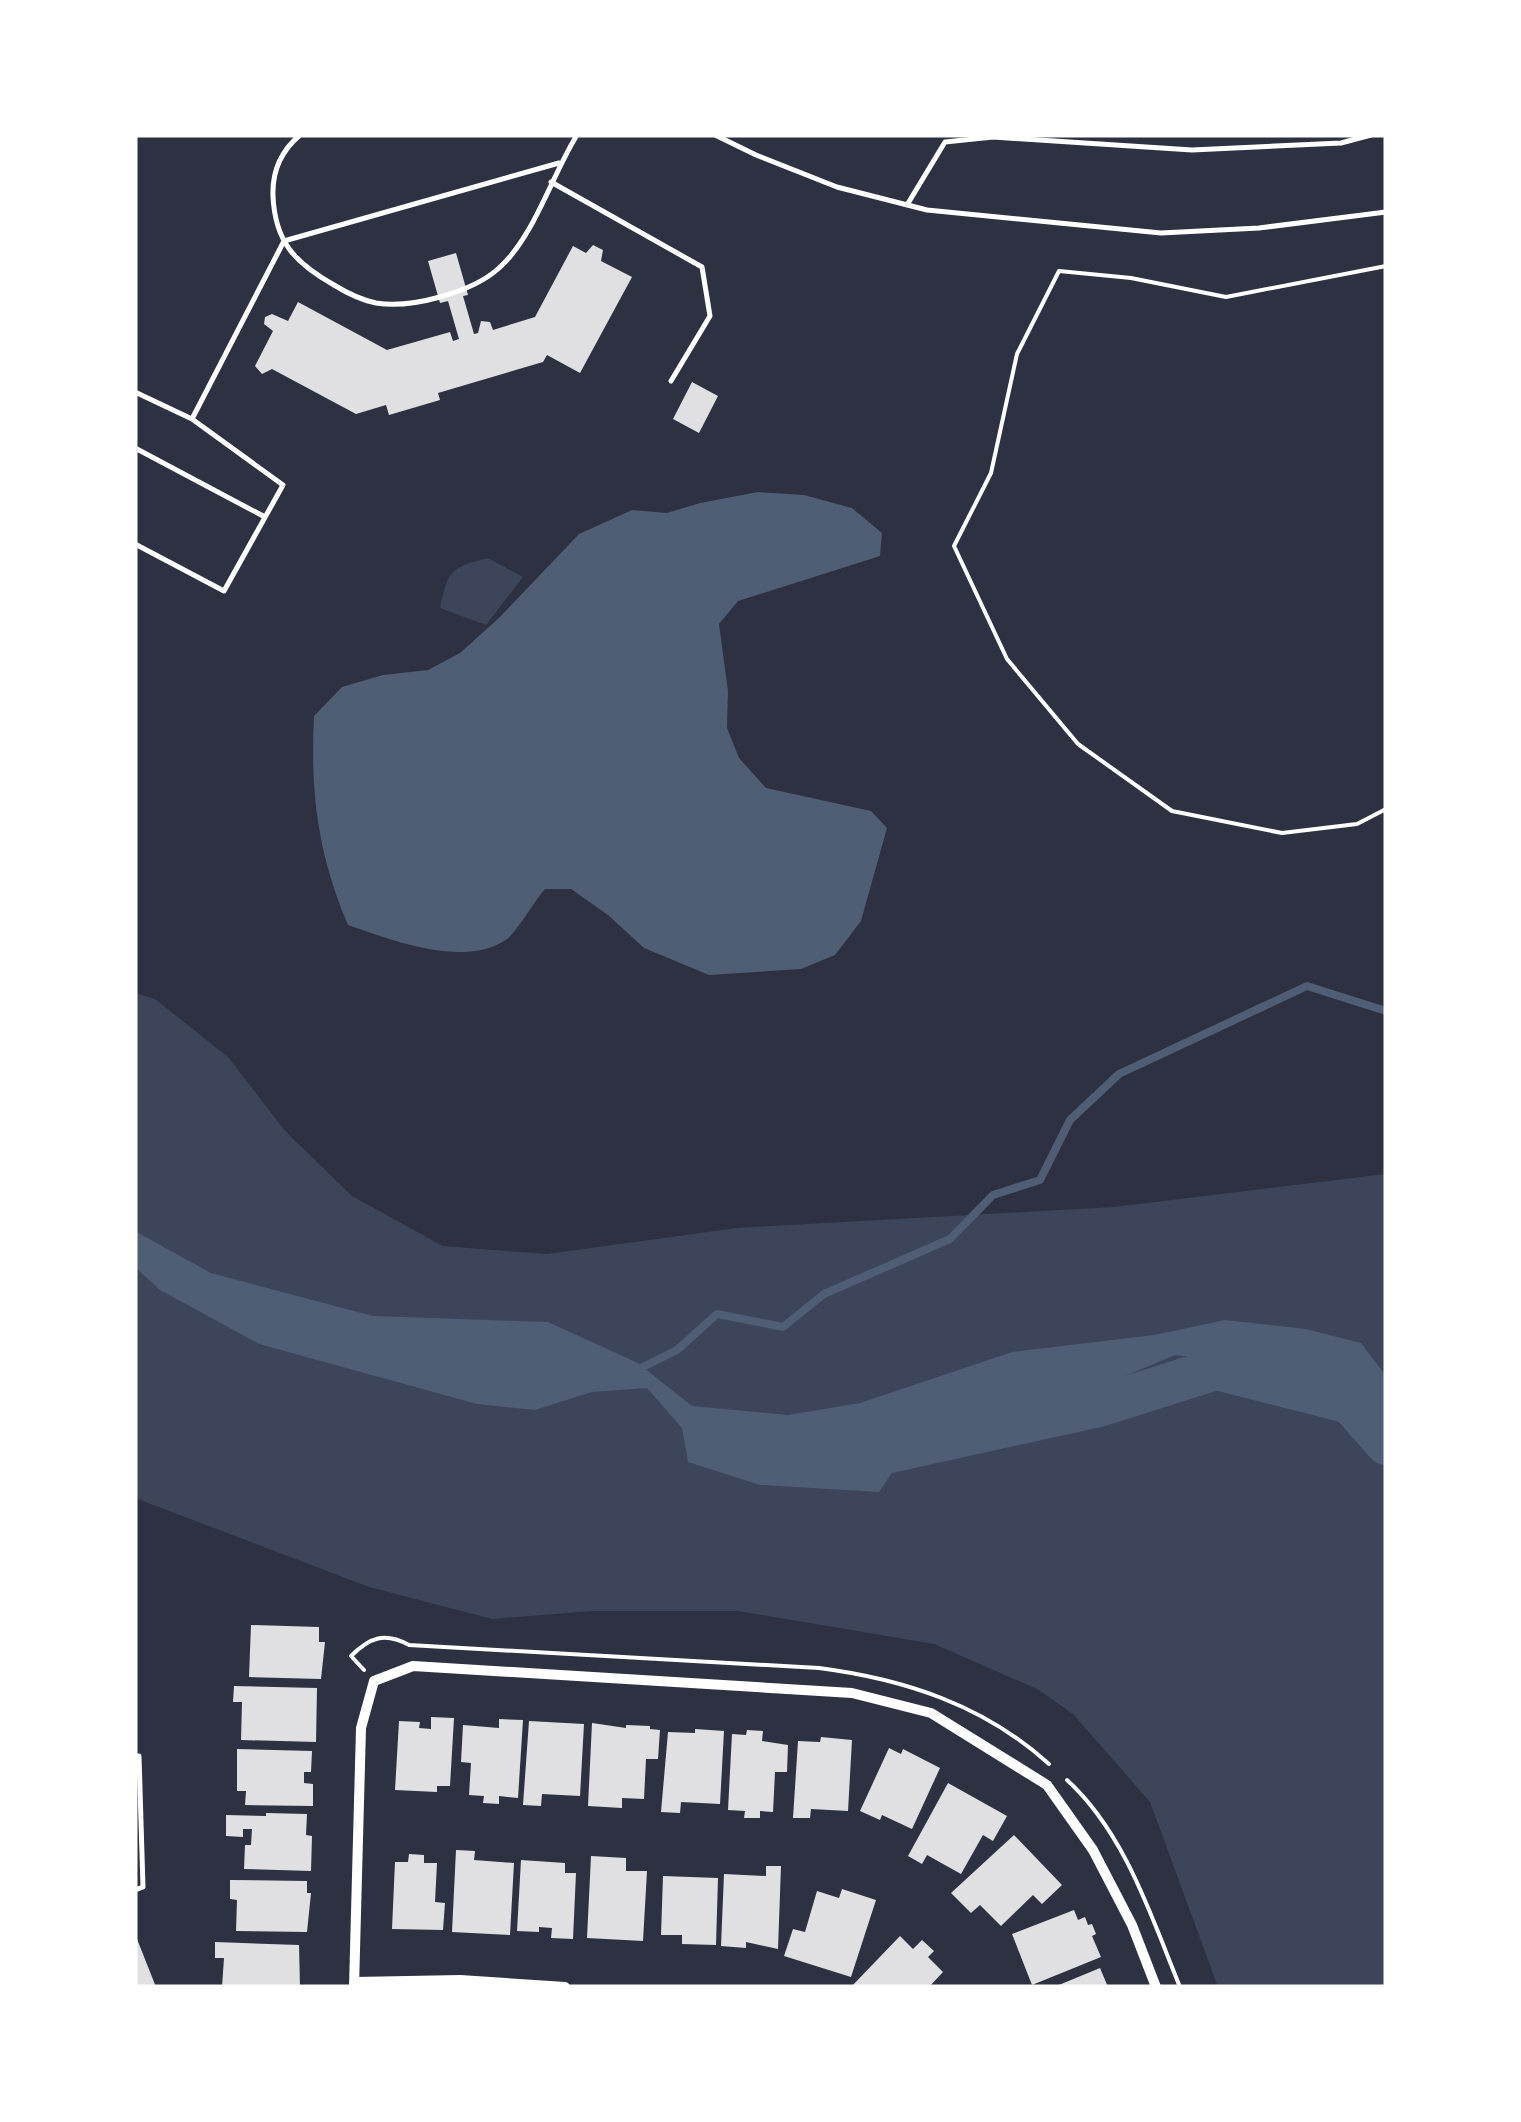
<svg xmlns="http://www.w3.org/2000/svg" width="1521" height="2122" viewBox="0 0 1521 2122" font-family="Roboto,sans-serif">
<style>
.green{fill:#3c4559}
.water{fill:#4f5d75}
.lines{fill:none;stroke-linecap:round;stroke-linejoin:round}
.stream{stroke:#4f5d75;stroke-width:8}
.river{stroke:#4f5d75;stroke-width:42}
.building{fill:#e0e0e3}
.path{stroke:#fff;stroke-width:4}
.service{stroke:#fff;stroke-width:5}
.minor{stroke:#fff;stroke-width:10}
</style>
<rect width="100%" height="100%" fill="#2d3142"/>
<path class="green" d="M 488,558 L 523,577 L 486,625 L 440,608 C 448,571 450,567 488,558 Z
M 135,993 L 155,999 L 228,1057 L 286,1132 L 352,1196 L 443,1246 L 547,1254 L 737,1228 L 1114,1207 L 1386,1174 L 1386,1987 L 1218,1987 L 1150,1802 L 1073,1714 L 1037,1689 L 934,1644 L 738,1611 L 592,1611 L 492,1619 L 369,1587 L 135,1498 Z"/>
<path class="water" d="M 758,492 L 804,495 L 852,508 L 882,533 L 880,556 L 738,601 L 719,624 L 728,691 L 727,728 L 739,758 L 766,788 L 871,811 L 887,828 L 861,921 L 835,955 L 801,969 L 709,975 L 644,948 L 608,915 L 571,889 L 545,889 C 535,900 516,933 507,939 C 466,969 391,940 348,925 C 318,854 310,793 314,716 L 342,687 L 383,675 L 428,670 L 460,653 L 500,617 L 579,534 L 632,510 L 667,513 L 700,503 Z
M 135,1231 L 211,1273 L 373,1316 L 548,1322 L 638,1363 L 692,1406 L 788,1415 L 860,1403 L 1012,1352 L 1154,1335 L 1225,1320 L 1306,1329 L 1361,1343 L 1386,1376 L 1386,1427 L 1350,1395 L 1269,1367 L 1175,1355 L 1047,1409 L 1008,1412 L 902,1458 L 879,1492 L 760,1485 L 688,1462 L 682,1428 L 647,1388 L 592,1392 L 535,1410 L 477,1404 L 259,1344 L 160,1290 L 135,1267 Z"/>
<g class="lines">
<path class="stream" d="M 637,1370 L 677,1350 L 717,1314 L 783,1327 L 824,1294 L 950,1239 L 993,1195 L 1040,1180 L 1070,1120 L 1119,1074 L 1307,986 L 1386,1011"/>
<path class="river" d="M 890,1452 L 1099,1406 L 1216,1369 L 1350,1403 L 1386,1444"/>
</g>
<path class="building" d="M 593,245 L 603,250 L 601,261 L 632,277 L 580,373 L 547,355 L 543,362 L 438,393 L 440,400 L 389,415 L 386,405 L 356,414 L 272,369 L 262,374 L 255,366 L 273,331 L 264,324 L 265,317 L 272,314 L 288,321 L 298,302 L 387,350 L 450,332 L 453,341 L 459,339 L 448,301 L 440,303 L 428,261 L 456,253 L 468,295 L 463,296 L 474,334 L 478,333 L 481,321 L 490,322 L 493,330 L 535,317 L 573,246 L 586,253 Z
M 692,382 L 718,396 L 699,433 L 673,419 Z
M 251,1625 L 319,1627 L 319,1642 L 325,1642 L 321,1679 L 249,1677 Z
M 234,1686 L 317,1688 L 316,1742 L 241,1740 L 242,1702 L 233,1702 Z
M 431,1717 L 454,1718 L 450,1786 L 437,1786 L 437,1792 L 395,1790 L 399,1721 L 420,1722 L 419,1728 L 431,1729 Z
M 499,1719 L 523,1720 L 518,1798 L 499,1796 L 499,1804 L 483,1803 L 484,1796 L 469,1795 L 471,1763 L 461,1762 L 463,1725 L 499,1728 Z
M 529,1721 L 584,1724 L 580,1796 L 542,1794 L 541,1806 L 523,1805 Z
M 592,1723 L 626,1728 L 626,1725 L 650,1726 L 650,1729 L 660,1730 L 658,1759 L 646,1759 L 644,1799 L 622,1798 L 622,1808 L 588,1806 Z
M 695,1729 L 724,1731 L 720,1804 L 681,1802 L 680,1813 L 661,1812 L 668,1732 L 695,1733 Z
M 747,1730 L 763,1731 L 762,1741 L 788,1745 L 787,1772 L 775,1772 L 773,1812 L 760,1811 L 760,1818 L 744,1818 L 745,1811 L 728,1810 L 732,1734 L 746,1735 Z
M 821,1737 L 852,1740 L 848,1811 L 811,1809 L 810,1818 L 793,1818 L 798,1741 L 820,1742 Z
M 889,1748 L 901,1754 L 903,1749 L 940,1768 L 912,1829 L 882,1815 L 880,1820 L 860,1811 Z
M 237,1749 L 312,1751 L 311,1772 L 304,1772 L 304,1783 L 313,1784 L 313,1806 L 245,1805 L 246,1791 L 237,1791 Z
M 948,1783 L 1007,1816 L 993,1841 L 983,1835 L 961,1874 L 927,1855 L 922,1864 L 908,1856 Z
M 266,1813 L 307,1814 L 306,1835 L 312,1836 L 311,1871 L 244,1869 L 245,1845 L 251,1845 L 252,1829 L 243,1829 L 243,1837 L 226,1836 L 226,1815 L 266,1816 Z
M 1014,1835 L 1062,1885 L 1042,1904 L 1033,1895 L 1001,1926 L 980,1905 L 971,1913 L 951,1893 Z
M 456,1850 L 475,1851 L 474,1860 L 514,1863 L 510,1935 L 452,1932 Z
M 409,1854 L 424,1855 L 424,1863 L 437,1863 L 435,1902 L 445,1903 L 443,1930 L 392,1929 L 395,1862 L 408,1862 Z
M 591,1856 L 626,1858 L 626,1871 L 647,1871 L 643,1941 L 587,1938 Z
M 521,1860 L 565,1863 L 565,1873 L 576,1873 L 573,1939 L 551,1938 L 552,1928 L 539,1927 L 539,1932 L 517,1931 Z
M 766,1866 L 781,1866 L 778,1949 L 746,1942 L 746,1948 L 721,1946 L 724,1874 L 766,1876 Z
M 663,1876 L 718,1878 L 716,1945 L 682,1944 L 682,1935 L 661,1935 Z
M 230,1880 L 307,1881 L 307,1893 L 311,1893 L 307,1932 L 236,1931 L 237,1900 L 230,1899 Z
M 842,1889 L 876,1900 L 851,1977 L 784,1956 L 793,1929 L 805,1932 L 817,1891 L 839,1898 Z
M 1074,1910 L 1078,1920 L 1085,1917 L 1088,1925 L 1092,1924 L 1096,1934 L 1092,1936 L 1101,1957 L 1032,1985 L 1012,1934 Z
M 135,1934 L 156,1987 L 135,1987 Z
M 900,1936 L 913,1949 L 922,1940 L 934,1951 L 928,1957 L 943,1972 L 929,1987 L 851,1987 Z
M 215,1942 L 299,1945 L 300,1987 L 222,1987 L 224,1958 L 215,1958 Z
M 1100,1968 L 1108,1987 L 1054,1987 Z"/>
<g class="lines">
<path class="path" d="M 1386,266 L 1226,297 L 1131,278 L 1059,271 L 1017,354 L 991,473 L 954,546 L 1007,659 L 1078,744 L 1172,811 L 1282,833 L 1357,824 L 1386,809
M 364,1670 L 351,1656 C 370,1637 385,1632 409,1645 L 819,1668 C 904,1679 984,1705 1049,1764
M 1067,1780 C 1125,1833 1151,1916 1180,1987"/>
<path class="service" d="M 300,135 C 281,151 272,171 273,196 C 275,242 295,263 334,285 C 347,293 361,300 376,303 C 411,309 473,292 499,268 C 534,237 552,175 577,135
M 715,135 L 756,155 L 837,187 L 927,210 L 1161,233 L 1259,228 L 1386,212
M 551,182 L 702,267 L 710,316 L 671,381
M 907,205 L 945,142 L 993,137 L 1192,150 L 1341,143 L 1371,135
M 135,392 L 192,419 L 283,485 L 224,591 L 135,544
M 192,419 L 284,241 L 559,163
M 135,448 L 265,517
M 135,1756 L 139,1756 L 143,1887 L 135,1890"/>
<path class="minor" d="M 355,1982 L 460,1980 L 565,1987
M 354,1987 L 361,1728 L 374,1681 L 413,1666 L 852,1693 L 931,1713 L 1047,1785 L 1093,1850 L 1132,1925 L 1156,1987"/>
</g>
<rect width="1521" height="2122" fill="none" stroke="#ffffff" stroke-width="275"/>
</svg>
